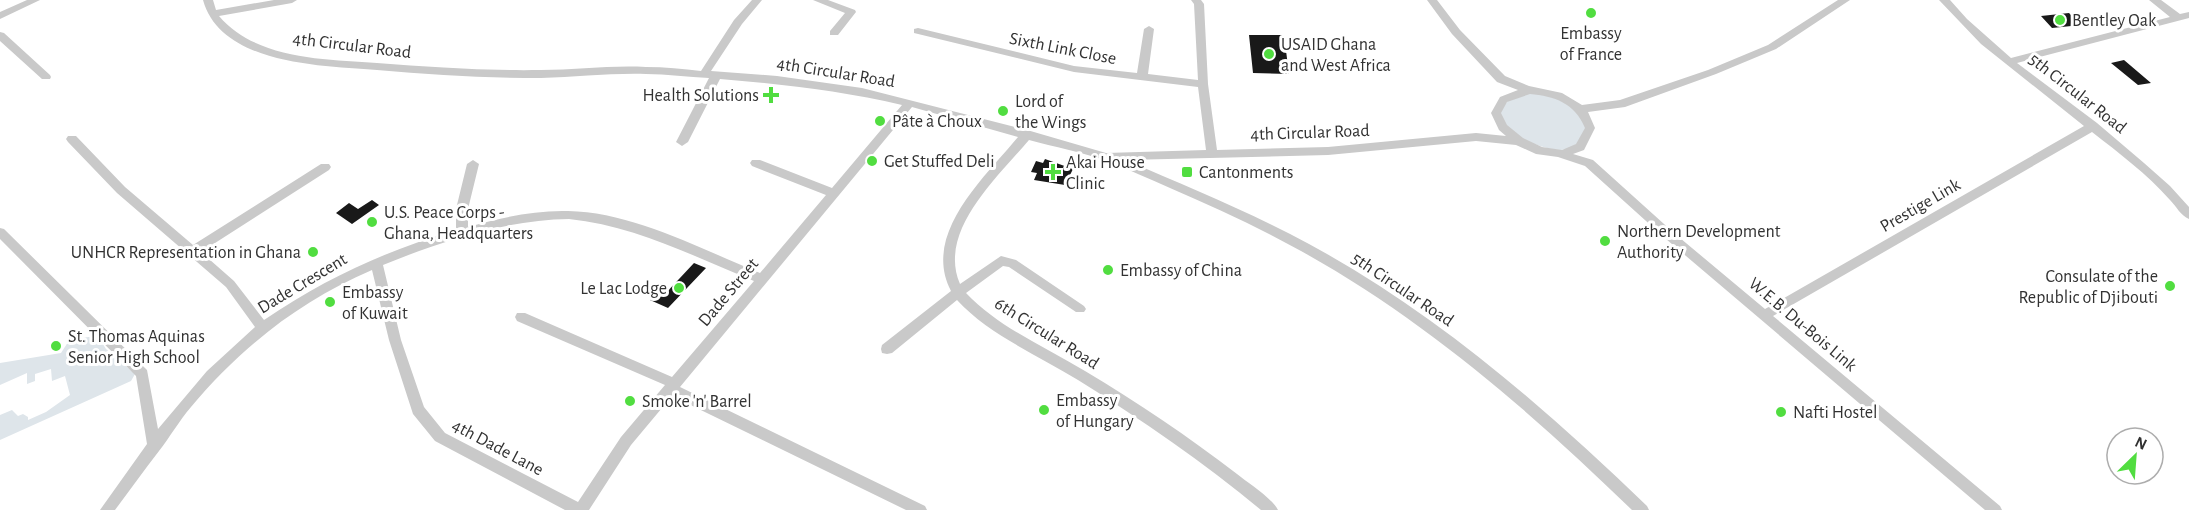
<svg xmlns="http://www.w3.org/2000/svg" width="2189" height="510" viewBox="0 0 2189 510" font-family="'Alegreya Sans',sans-serif">
<style>
.green{fill:#dee5ea}
.building{fill:#191919}
.lines{fill:none;stroke-linecap:round;stroke-linejoin:round}
.minor{fill:#c9c9c9;fill-rule:evenodd}
.poi-dot{fill:#51dd40;stroke:#fff;stroke-width:2}
.labels{text-anchor:middle;stroke-width:6;stroke-linejoin:round;paint-order:stroke}
.poi-label{font-size:18px;fill:#323232;stroke:#fff;text-anchor:start}
.street-label{font-size:18px;fill:#323232;stroke:#fff}
</style>
<rect width="100%" height="100%" fill="#fff"/>
<path class="green" d="M 1535,92 L 1563,99 L 1587,122 L 1582,141 C 1575,145 1569,149 1561,150 C 1541,151 1480,125 1508,101 C 1514,95 1527,94 1535,92 Z
M 98,336 L 106,349 L 135,374 L 131,381 L 0,440 L 0,415 L 12,410 L 18,416 L 23,414 L 28,417 L 28,420 L 46,412 L 70,395 L 65,376 L 52,381 L 51,369 L 35,374 L 35,381 L 27,384 L 27,373 L 0,385 L 0,363 L 61,353 L 70,339 Z"/>
<path class="building" d="M 2069,13 L 2081,25 L 2052,28 L 2041,16 Z
M 1249,35 L 1284,35 L 1289,74 L 1253,73 Z
M 2124,60 L 2151,83 L 2138,85 L 2111,63 Z
M 1045,159 L 1073,169 L 1065,185 L 1034,180 L 1037,173 L 1031,172 L 1036,161 L 1043,163 Z
M 372,200 L 379,205 L 352,224 L 336,213 L 349,203 L 358,209 Z
M 694,263 L 706,268 L 668,308 L 650,300 L 657,292 L 664,295 Z"/>
<g class="lines">
<path class="minor" d="M 27,0 L 40,0 L 0,19 L 0,12 Z
M 203,0 L 213,0 L 216,10 L 274,0 L 297,0 L 292,3 L 219,16 C 257,60 324,59 377,63 C 432,67 486,71 541,70 C 576,70 611,65 646,67 C 665,67 683,69 701,71 L 734,20 L 752,0 L 762,0 L 742,24 L 711,71 L 777,76 L 862,88 L 1027,130 L 1106,153 L 1206,150 L 1198,87 L 1074,72 L 914,33 L 914,29 L 918,28 L 1074,66 L 1137,73 L 1144,29 L 1149,26 L 1154,29 L 1148,74 L 1198,80 L 1194,4 L 1191,0 L 1201,0 L 1204,4 L 1208,84 L 1217,150 L 1328,147 L 1476,133 L 1506,136 L 1499,130 L 1491,113 L 1500,97 L 1518,90 L 1497,82 L 1452,34 L 1427,0 L 1437,0 L 1460,30 L 1505,76 L 1529,86 L 1562,93 L 1582,105 L 1620,100 L 1708,70 L 1768,45 L 1838,0 L 1850,0 L 1776,49 L 1716,74 L 1625,107 L 1588,112 L 1595,128 L 1584,150 L 1573,154 L 1593,160 L 1674,233 L 1765,309 L 2084,126 L 1981,44 L 1939,0 L 1950,0 L 1967,19 L 2011,58 L 2170,17 L 2149,0 L 2161,0 L 2180,14 L 2189,12 L 2189,18 L 2017,63 L 2097,123 L 2144,163 L 2170,186 L 2189,207 L 2189,219 C 2181,216 2176,206 2170,200 C 2147,174 2119,153 2092,132 L 1773,316 L 2000,506 L 2002,510 L 1985,510 L 1666,239 L 1585,166 L 1558,157 L 1536,154 L 1516,145 L 1476,141 L 1328,155 L 1126,160 C 1188,187 1250,212 1309,244 C 1435,312 1544,407 1647,506 L 1649,510 L 1632,510 C 1531,412 1424,319 1301,251 C 1258,227 1214,207 1170,188 C 1149,179 1128,169 1107,161 C 1082,152 1054,147 1029,140 C 998,177 937,231 960,284 L 1001,256 L 1016,260 L 1084,306 L 1086,309 L 1084,312 L 1076,312 L 1009,267 L 1003,266 L 966,293 C 998,327 1045,347 1085,371 C 1137,402 1189,437 1237,474 C 1248,483 1272,498 1278,510 L 1261,510 C 1203,462 1142,420 1078,380 C 1038,355 989,335 957,300 L 892,353 L 887,354 L 882,353 L 881,349 L 882,345 L 951,291 C 921,234 985,177 1018,137 L 912,107 L 680,387 L 925,506 L 927,510 L 906,510 L 672,396 L 631,445 L 589,510 L 565,510 L 435,441 L 413,414 L 389,340 L 372,270 C 301,300 240,348 191,407 C 179,421 170,437 159,451 C 144,470 130,490 115,510 L 100,510 L 147,444 L 136,376 L 0,239 L 0,228 L 4,229 L 147,370 L 158,429 L 207,371 L 255,327 L 226,287 L 117,193 L 68,142 L 66,139 L 68,136 L 76,136 L 125,187 L 193,245 L 321,164 L 329,164 L 331,167 L 329,170 L 201,252 L 234,281 L 264,320 C 326,278 385,251 456,230 L 456,209 L 467,164 L 473,160 L 479,164 L 468,209 L 468,227 C 500,218 534,210 568,211 C 632,212 701,249 760,273 L 826,195 L 752,166 L 750,163 L 752,160 L 760,160 L 832,188 L 902,105 C 842,91 781,84 720,79 L 688,142 L 682,146 L 676,142 L 709,78 C 688,77 667,74 646,74 C 611,73 576,77 541,78 C 486,78 432,75 377,70 C 323,66 221,65 203,0 ZM 1530,94 C 1554,96 1575,103 1585,128 L 1576,144 L 1562,150 L 1542,147 L 1523,138 L 1507,125 L 1501,113 L 1507,102 ZM 569,219 C 635,226 693,256 754,281 L 672,377 L 525,313 L 517,313 L 515,317 L 517,321 L 665,385 L 621,437 L 578,502 L 445,433 L 424,407 L 401,340 L 383,265 C 442,241 505,220 569,219 Z
M 813,0 L 828,0 L 855,10 L 856,12 L 838,35 L 830,35 L 830,31 L 845,13 Z
M 0,32 L 4,33 L 50,75 L 51,77 L 50,79 L 42,79 L 0,41 Z"/>
</g>
<g class="poi-dot">
<circle cx="1591" cy="13" r="6"/>
<circle cx="2060" cy="20" r="6"/>
<circle cx="1269" cy="54" r="6"/>
<path d="M768 86h6v6h6v6h-6v6h-6v-6h-6v-6h6z"/>
<circle cx="1003" cy="111" r="6"/>
<circle cx="880" cy="121" r="6"/>
<circle cx="872" cy="161" r="6"/>
<path d="M1050 163h6v6h6v6h-6v6h-6v-6h-6v-6h6z"/>
<rect x="1181" y="166" width="12" height="12" rx="3"/>
<circle cx="372" cy="222" r="6"/>
<circle cx="1605" cy="241" r="6"/>
<circle cx="313" cy="252" r="6"/>
<circle cx="1108" cy="270" r="6"/>
<circle cx="2170" cy="286" r="6"/>
<circle cx="679" cy="288" r="6"/>
<circle cx="330" cy="302" r="6"/>
<circle cx="56" cy="346" r="6"/>
<circle cx="630" cy="401" r="6"/>
<circle cx="1044" cy="410" r="6"/>
<circle cx="1781" cy="412" r="6"/>
</g>
<g class="labels">
<g class="poi-label">
<text x="2072" y="26">Bentley Oak</text>
<text x="1591" y="39" text-anchor="middle">Embassy<tspan x="1591" dy="21">of France</tspan></text>
<text x="1281" y="50">USAID Ghana<tspan x="1281" dy="21">and West Africa</tspan></text>
<text x="759" y="101" text-anchor="end">Health Solutions</text>
<text x="1015" y="107">Lord of<tspan x="1015" dy="21">the Wings</tspan></text>
<text x="892" y="127">Pâte à Choux</text>
<text x="884" y="167">Get Stuffed Deli</text>
<text x="1066" y="168">Akai House<tspan x="1066" dy="21">Clinic</tspan></text>
<text x="1199" y="178">Cantonments</text>
<text x="384" y="218">U.S. Peace Corps -<tspan x="384" dy="21">Ghana, Headquarters</tspan></text>
<text x="1617" y="237">Northern Development<tspan x="1617" dy="21">Authority</tspan></text>
<text x="301" y="258" text-anchor="end">UNHCR Representation in Ghana</text>
<text x="1120" y="276">Embassy of China</text>
<text x="2158" y="282" text-anchor="end">Consulate of the<tspan x="2158" dy="21">Republic of Djibouti</tspan></text>
<text x="667" y="294" text-anchor="end">Le Lac Lodge</text>
<text x="342" y="298">Embassy<tspan x="342" dy="21">of Kuwait</tspan></text>
<text x="68" y="342">St. Thomas Aquinas<tspan x="68" dy="21">Senior High School</tspan></text>
<text x="1056" y="406">Embassy<tspan x="1056" dy="21">of Hungary</tspan></text>
<text x="642" y="407">Smoke 'n' Barrel</text>
<text x="1793" y="418">Nafti Hostel</text>
</g>
<g class="street-label">
<text transform="translate(352 45) rotate(7)" y="6">4th Circular Road</text>
<text transform="translate(1063 48) rotate(11)" y="6">Sixth Link Close</text>
<text transform="translate(836 72) rotate(9)" y="6">4th Circular Road</text>
<text transform="translate(2078 93) rotate(38)" y="6">5th Circular Road</text>
<text transform="translate(1310 132) rotate(-2)" y="6">4th Circular Road</text>
<text transform="translate(1920 205) rotate(-30)" y="6">Prestige Link</text>
<text transform="translate(302 283) rotate(-31)" y="6">Dade Crescent</text>
<text transform="translate(1403 289) rotate(34)" y="6">5th Circular Road</text>
<text transform="translate(728 292) rotate(-50)" y="6">Dade Street</text>
<text transform="translate(1803 324) rotate(40)" y="6">W.E.B. Du-Bois Link</text>
<text transform="translate(1047 333) rotate(32)" y="6">6th Circular Road</text>
<text transform="translate(498 447) rotate(28)" y="6">4th Dade Lane</text>
</g>
</g>
<g transform="translate(2135 456) rotate(25)"><circle r="28" fill="#ffffff" stroke="#adadad" stroke-width="1.5"/>
<path d="M0-4.5L10 22L0 15L-10 22Z" fill="#51dd40"/>
<text y="-9" font-size="16" font-weight="bold" text-anchor="middle" fill="#323232">N</text>
</g>
</svg>
